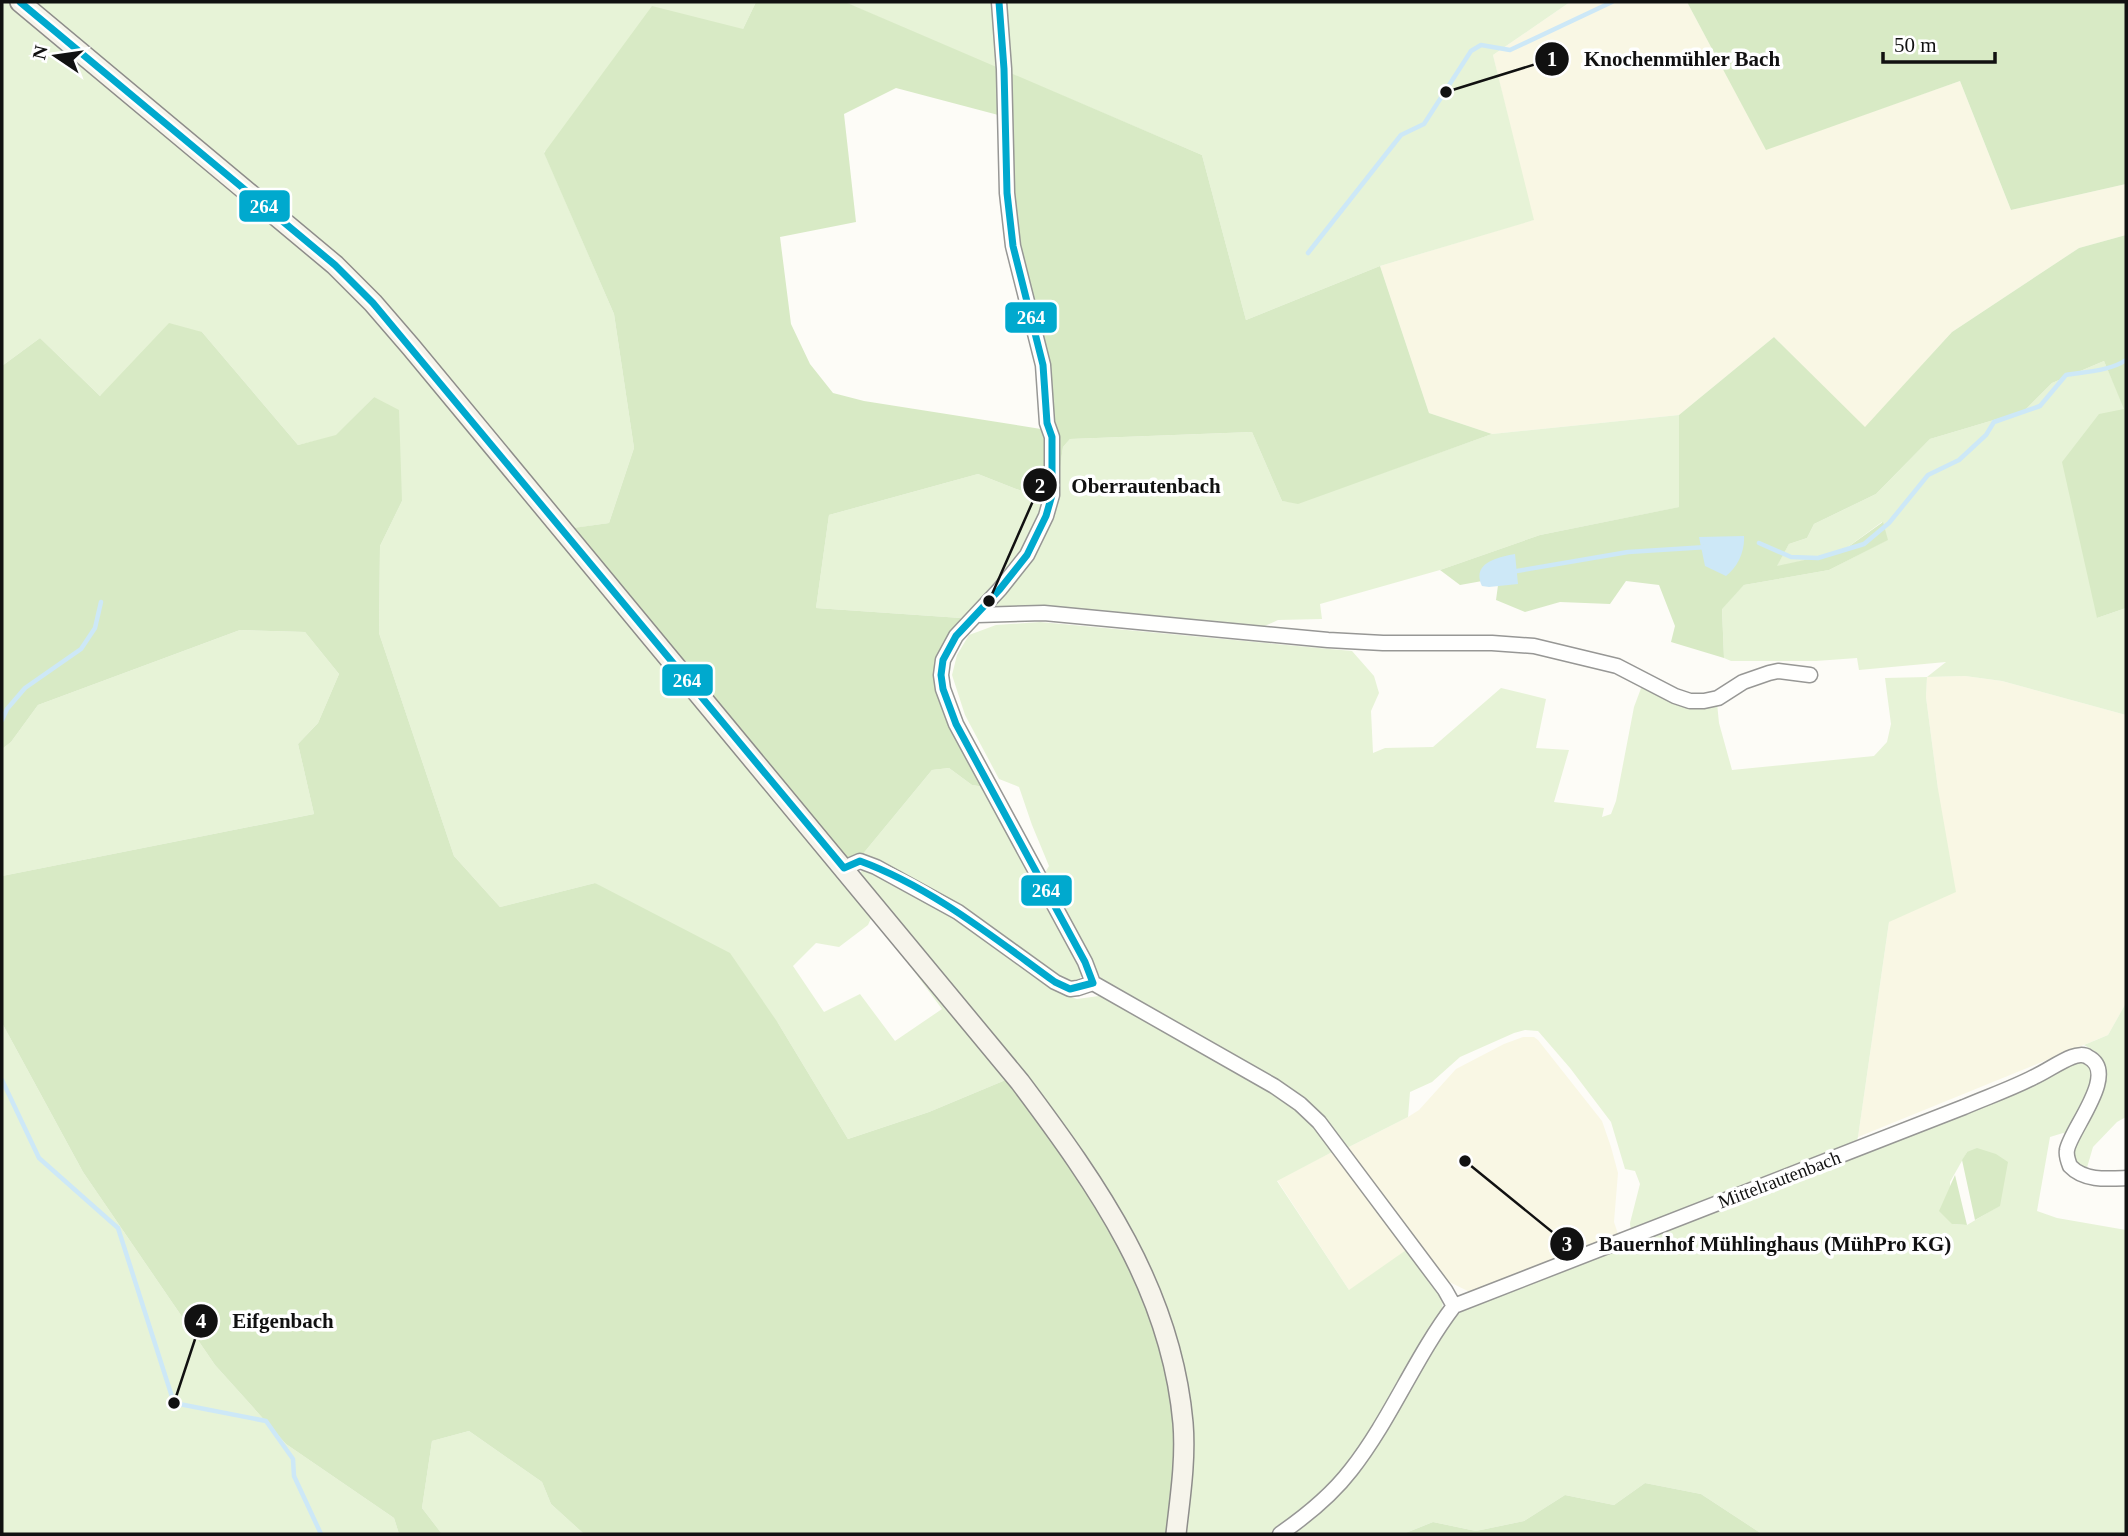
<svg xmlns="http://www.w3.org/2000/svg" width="2128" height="1536" viewBox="0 0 2128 1536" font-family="'Times New Roman',serif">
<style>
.farmland{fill:#f9f7e4}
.green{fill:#e7f3d7;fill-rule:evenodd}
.forest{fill:#d8eac5;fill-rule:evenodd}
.water{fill:#cde8f7}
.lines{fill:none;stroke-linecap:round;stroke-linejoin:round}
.stream{stroke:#cde8f7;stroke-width:4.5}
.street-casing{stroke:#979795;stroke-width:17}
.secondary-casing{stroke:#8e8d8b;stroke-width:22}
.street{stroke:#fffffe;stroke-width:14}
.secondary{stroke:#f6f4eb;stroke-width:19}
.bus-1-casing{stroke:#fff;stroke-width:12}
.bus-1{stroke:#00a9ce;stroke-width:7}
.labels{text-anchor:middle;stroke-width:7;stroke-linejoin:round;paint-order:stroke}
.street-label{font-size:19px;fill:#111;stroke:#fff}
.leader{fill:none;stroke:#111;stroke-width:2.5}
.callout-dot{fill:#111;stroke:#fff;stroke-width:2.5}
.mark-label{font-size:21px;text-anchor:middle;font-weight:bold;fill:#fff}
.callout-label{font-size:21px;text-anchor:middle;font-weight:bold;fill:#111;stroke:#fff;stroke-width:7;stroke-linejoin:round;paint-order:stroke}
.line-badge{stroke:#fff;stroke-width:2.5}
.badge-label{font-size:19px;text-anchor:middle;font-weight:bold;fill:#fff}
</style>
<rect width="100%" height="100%" fill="#fdfcf7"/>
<path class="farmland" d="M 1570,2 L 1687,2 L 1766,149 L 1960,81 L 2011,210 L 2126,184 L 2126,235 L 2079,248 L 1952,332 L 1865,428 L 1774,337 L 1679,415 L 1492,434 L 1429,413 L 1380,266 L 1533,220 L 1493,55 Z
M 1965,676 L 2002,681 L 2126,715 L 2126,1003 L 2108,1035 L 1858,1137 L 1889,922 L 1938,789 L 1926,697 L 1927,677 Z
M 1523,1037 L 1534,1037 L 1538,1040 L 1602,1121 L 1611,1147 L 1618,1173 L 1614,1222 L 1619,1237 L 1472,1293 L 1441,1278 L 1349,1290 L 1277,1180 L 1336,1150 L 1345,1149 L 1408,1117 L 1419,1110 L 1456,1069 L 1504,1044 Z"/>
<path class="green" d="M 2,2 L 756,2 L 743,29 L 544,152 L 614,314 L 634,448 L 609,523 L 574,528 L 669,667 L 873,914 L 868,925 L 839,947 L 816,943 L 793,966 L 824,1012 L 860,994 L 895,1041 L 942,1009 L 899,951 L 899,945 L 1008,1079 L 929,1112 L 848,1139 L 778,1023 L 595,883 L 500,907 L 454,856 L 379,633 L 380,546 L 402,501 L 374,397 L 336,436 L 298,445 L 202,332 L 100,396 L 40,338 L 2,366 Z
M 844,2 L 996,2 L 1001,70 Z
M 1004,2 L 1570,2 L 1493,55 L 1534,220 L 1380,266 L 1246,320 L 1202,155 L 1009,73 Z
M 2104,361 L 2125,409 L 2097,618 L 2126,608 L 2126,715 L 2002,681 L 1965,676 L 1927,677 L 1926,697 L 1938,789 L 1956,892 L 1889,922 L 1858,1137 L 1855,1145 L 1631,1234 L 1630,1223 L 1640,1184 L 1635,1171 L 1625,1169 L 1611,1122 L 1570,1068 L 1538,1031 L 1525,1030 L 1514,1033 L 1460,1057 L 1432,1082 L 1410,1092 L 1408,1117 L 1345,1149 L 1322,1120 L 1102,980 L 1043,876 L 1049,866 L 1032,825 L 1019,787 L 999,779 L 965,715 L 952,675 L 957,655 L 969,635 L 996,625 L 1040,622 L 1352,651 L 1374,676 L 1379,693 L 1371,711 L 1373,753 L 1385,748 L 1433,747 L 1501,688 L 1546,699 L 1536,748 L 1569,750 L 1554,802 L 1604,808 L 1602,817 L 1611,814 L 1616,801 L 1634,707 L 1643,683 L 1717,703 L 1719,723 L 1732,770 L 1874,756 L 1887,742 L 1891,724 L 1885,678 L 1927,677 L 1946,662 L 1859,670 L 1857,658 L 1816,661 L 1731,661 L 1724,658 L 1722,608 L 1744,585 L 1829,570 L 1887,540 L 1882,522 L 1841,552 L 1776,567 L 1789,544 L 1807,538 L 1814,524 L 1876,494 L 1930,439 L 2024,411 L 2052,383 Z
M 1679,415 L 1680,507 L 1540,535 L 1440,570 L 1320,604 L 1322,619 L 1278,620 L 1256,630 L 994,609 L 993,605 L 1013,581 L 1061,460 L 1063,447 L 1070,439 L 1252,432 L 1282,501 L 1298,503 L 1492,434 Z
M 978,474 L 1047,501 L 1022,554 L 976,607 L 961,618 L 816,608 L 829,515 Z
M 240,630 L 305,632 L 339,674 L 318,723 L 298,744 L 314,814 L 2,876 L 2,749 L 11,742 L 38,705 Z
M 949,768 L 972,785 L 985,787 L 1082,969 C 1082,987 1068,982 1057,978 L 938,896 L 872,858 L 862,855 L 932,770 Z
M 863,869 L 935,904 L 1068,996 L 1077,999 L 1099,996 L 1122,1006 L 1298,1106 L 1336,1150 L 1277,1181 L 1349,1290 L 1409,1248 L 1443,1299 L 1442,1312 L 1347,1468 L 1293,1519 L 1270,1534 L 1183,1534 L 1141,1251 L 1123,1215 L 1087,1162 L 859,875 Z
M 2126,1003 L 2126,1117 L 2117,1122 L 2093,1147 L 2086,1171 L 2076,1163 L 2073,1150 L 2103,1065 L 2096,1052 L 2084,1045 L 2108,1035 Z
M 2,1023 L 83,1172 L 215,1365 L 286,1444 L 394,1518 L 399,1534 L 2,1534 Z
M 2084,1061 L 2092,1069 L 2094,1080 L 2069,1135 L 2063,1133 L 2050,1137 L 2037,1211 L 2057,1218 L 2126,1230 L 2126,1534 L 1762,1534 L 1701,1494 L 1645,1483 L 1614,1505 L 1565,1495 L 1524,1521 L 1476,1531 L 1433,1522 L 1403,1534 L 1286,1534 L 1318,1510 L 1449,1321 L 1468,1307 L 2070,1062 ZM 1967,1152 L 1999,1206 L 1967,1225 L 1952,1224 L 1950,1182 Z
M 469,1431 L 542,1482 L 551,1504 L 584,1534 L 442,1534 L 422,1508 L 432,1441 Z"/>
<path class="forest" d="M 756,2 L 845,2 L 1202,155 L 1246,320 L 1380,266 L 1429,413 L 1492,434 L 1298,504 L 1282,501 L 1252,432 L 1070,439 L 1063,447 L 1055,502 L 1047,501 L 978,474 L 829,515 L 816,608 L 961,618 L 947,640 L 939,695 L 957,741 L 985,787 L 972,785 L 949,768 L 932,770 L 862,855 L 847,860 L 573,528 L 609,523 L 634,448 L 614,314 L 544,153 L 652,6 L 743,29 ZM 896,88 L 1002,116 L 1009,251 L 1039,365 L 1041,429 L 864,401 L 833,393 L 810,364 L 791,324 L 780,237 L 856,222 L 844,114 Z
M 1687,2 L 2126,2 L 2126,184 L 2011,210 L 1960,81 L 1766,150 Z
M 2126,235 L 2126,608 L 2097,618 L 2062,462 L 2099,414 L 2124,409 L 2104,361 L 2052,383 L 2024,411 L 1930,439 L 1876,494 L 1814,524 L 1807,538 L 1789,544 L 1777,566 L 1841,552 L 1883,522 L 1888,540 L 1829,570 L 1744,585 L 1722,609 L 1724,658 L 1671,642 L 1675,626 L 1659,585 L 1626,581 L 1610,604 L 1560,602 L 1525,612 L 1496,600 L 1499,578 L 1460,585 L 1440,570 L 1540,535 L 1679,507 L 1679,415 L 1774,337 L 1865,427 L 1952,332 L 2079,248 Z
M 169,323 L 202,332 L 298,445 L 336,435 L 374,397 L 399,410 L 402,501 L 380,546 L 379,633 L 454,856 L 500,907 L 595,883 L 730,953 L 778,1023 L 848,1139 L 929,1112 L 1008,1079 L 1112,1224 L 1145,1296 L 1173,1384 L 1176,1453 L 1169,1534 L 584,1534 L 551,1504 L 542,1482 L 469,1431 L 432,1441 L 422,1508 L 442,1534 L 399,1534 L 394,1518 L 286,1444 L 215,1365 L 83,1172 L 2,1023 L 2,876 L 314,814 L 298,744 L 318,723 L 339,674 L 305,632 L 240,630 L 38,705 L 11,742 L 2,749 L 2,366 L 40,338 L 100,396 Z
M 1977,1148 L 1996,1154 L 2008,1162 L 2000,1206 L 1975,1220 L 1962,1160 L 1967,1152 Z
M 1955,1175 L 1967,1225 L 1952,1224 L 1939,1211 Z
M 1645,1483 L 1701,1494 L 1762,1534 L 1403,1534 L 1433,1522 L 1476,1531 L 1524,1521 L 1565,1495 L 1614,1505 Z"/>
<path class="water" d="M 1744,536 C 1745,551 1738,567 1726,576 L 1705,566 L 1699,537 Z
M 1515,554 L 1518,584 L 1489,587 L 1482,586 C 1471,563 1498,557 1515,554 Z"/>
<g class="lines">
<path class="stream" d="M 1308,253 L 1401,135 L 1424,124 L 1471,51 L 1481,45 L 1510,50 L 1612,2
M 1759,543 L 1791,557 L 1818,558 L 1864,544 L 1889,523 L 1928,475 L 1959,460 L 1986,435 L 1994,422 L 2040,406 L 2066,375 C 2085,372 2110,371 2126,360
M 1517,571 L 1628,552 L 1707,547
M 2,720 L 7,709 L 25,688 L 81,649 L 95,628 L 101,602
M 2,1080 L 39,1158 L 118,1228 L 174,1403 L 266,1421 L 293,1459 L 294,1476 L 321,1534"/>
<defs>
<path id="street" d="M 999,2 L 1004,69 L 1007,193 L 1013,246 L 1043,365 L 1047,423 L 1052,437 L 1052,495 L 1046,516 L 1027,555 L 1000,589 L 956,636 L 943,660 L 941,675 L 943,689 L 956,724 L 1085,962 L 1093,983
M 977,615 L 1044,613 L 1328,640 L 1383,643 L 1492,643 L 1534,646 L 1617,666 L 1675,696 L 1690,701 L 1704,701 L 1718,698 L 1743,682 L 1769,673 L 1778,671 L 1810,675
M 844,868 L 860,861 L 876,867 L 958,912 L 1055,982 L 1070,989 L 1078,988 L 1093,983
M 1093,983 L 1274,1086 L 1300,1104 L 1319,1122 L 1445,1290 L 1454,1306
M 1280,1534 C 1306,1516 1331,1496 1351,1470 C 1391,1419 1415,1357 1454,1306 L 1964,1107 C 1987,1097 2011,1089 2034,1077 C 2047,1071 2059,1062 2072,1057 C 2077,1055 2084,1054 2088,1057 C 2120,1073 2070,1130 2067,1150 C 2066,1155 2068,1161 2070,1166 C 2084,1181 2107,1179 2126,1178"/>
<path id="secondary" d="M 20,2 L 335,265 L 373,303 L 411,347 L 1020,1082 C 1098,1186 1171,1289 1183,1423 C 1186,1460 1180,1498 1176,1534"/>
</defs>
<use href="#street" class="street-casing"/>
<use href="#secondary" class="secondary-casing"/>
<use href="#street" class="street"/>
<use href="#secondary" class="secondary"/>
<defs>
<path id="bus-1" d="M 20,2 L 335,265 L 373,303 L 844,868 L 860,861 C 931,887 994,938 1055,982 L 1070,989 L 1093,983 L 1085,962 L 956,724 L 943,689 L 941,675 L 943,660 L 956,636 L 1000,589 L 1027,555 L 1046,516 L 1052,495 L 1052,437 L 1047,423 L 1043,365 L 1013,246 L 1007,193 L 1004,69 L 999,2"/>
</defs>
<use href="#bus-1" class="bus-1-casing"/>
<use href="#bus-1" class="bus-1"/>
</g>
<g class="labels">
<g class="street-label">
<text transform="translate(1779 1179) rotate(-21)" y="7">Mittelrautenbach</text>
</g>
</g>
<path class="leader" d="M1446 92L1552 59M989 601L1040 485M1465 1161L1567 1244M174 1403L201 1321"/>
<g class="callout-dot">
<circle cx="1446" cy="92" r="7"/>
<circle cx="989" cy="601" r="7"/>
<circle cx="1465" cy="1161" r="7"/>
<circle cx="174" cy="1403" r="7"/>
<circle cx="1552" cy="59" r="18"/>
<circle cx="1040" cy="485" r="18"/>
<circle cx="1567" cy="1244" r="18"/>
<circle cx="201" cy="1321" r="18"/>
</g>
<g class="mark-label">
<text x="1552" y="66">1</text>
<text x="1040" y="493">2</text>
<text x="1567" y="1251">3</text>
<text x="201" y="1328">4</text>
</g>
<g class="callout-label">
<text x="1682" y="66">Knochenmühler Bach</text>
<text x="1146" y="493">Oberrautenbach</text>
<text x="1775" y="1251">Bauernhof Mühlinghaus (MühPro KG)</text>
<text x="283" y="1328">Eifgenbach</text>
</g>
<g class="line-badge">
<rect x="238" y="189" width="53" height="34" rx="7" fill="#00a9ce"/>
<rect x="1004" y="301" width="54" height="33" rx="7" fill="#00a9ce"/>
<rect x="661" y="663" width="53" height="34" rx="7" fill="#00a9ce"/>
<rect x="1020" y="874" width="53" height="33" rx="7" fill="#00a9ce"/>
</g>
<g class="badge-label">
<text x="264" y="213">264</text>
<text x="1031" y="324">264</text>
<text x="687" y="687">264</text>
<text x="1046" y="897">264</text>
</g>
<rect width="2128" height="1536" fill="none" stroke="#111111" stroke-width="7"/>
<g transform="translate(56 56) rotate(283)" stroke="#ffffff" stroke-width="5" paint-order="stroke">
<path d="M0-5L12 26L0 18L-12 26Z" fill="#111111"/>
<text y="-10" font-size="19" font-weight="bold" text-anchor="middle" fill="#111111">N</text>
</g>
<path d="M1883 52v10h112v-10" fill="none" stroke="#111111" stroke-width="3.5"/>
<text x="1894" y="52" font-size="21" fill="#111111" stroke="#ffffff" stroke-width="5" paint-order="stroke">50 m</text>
</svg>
